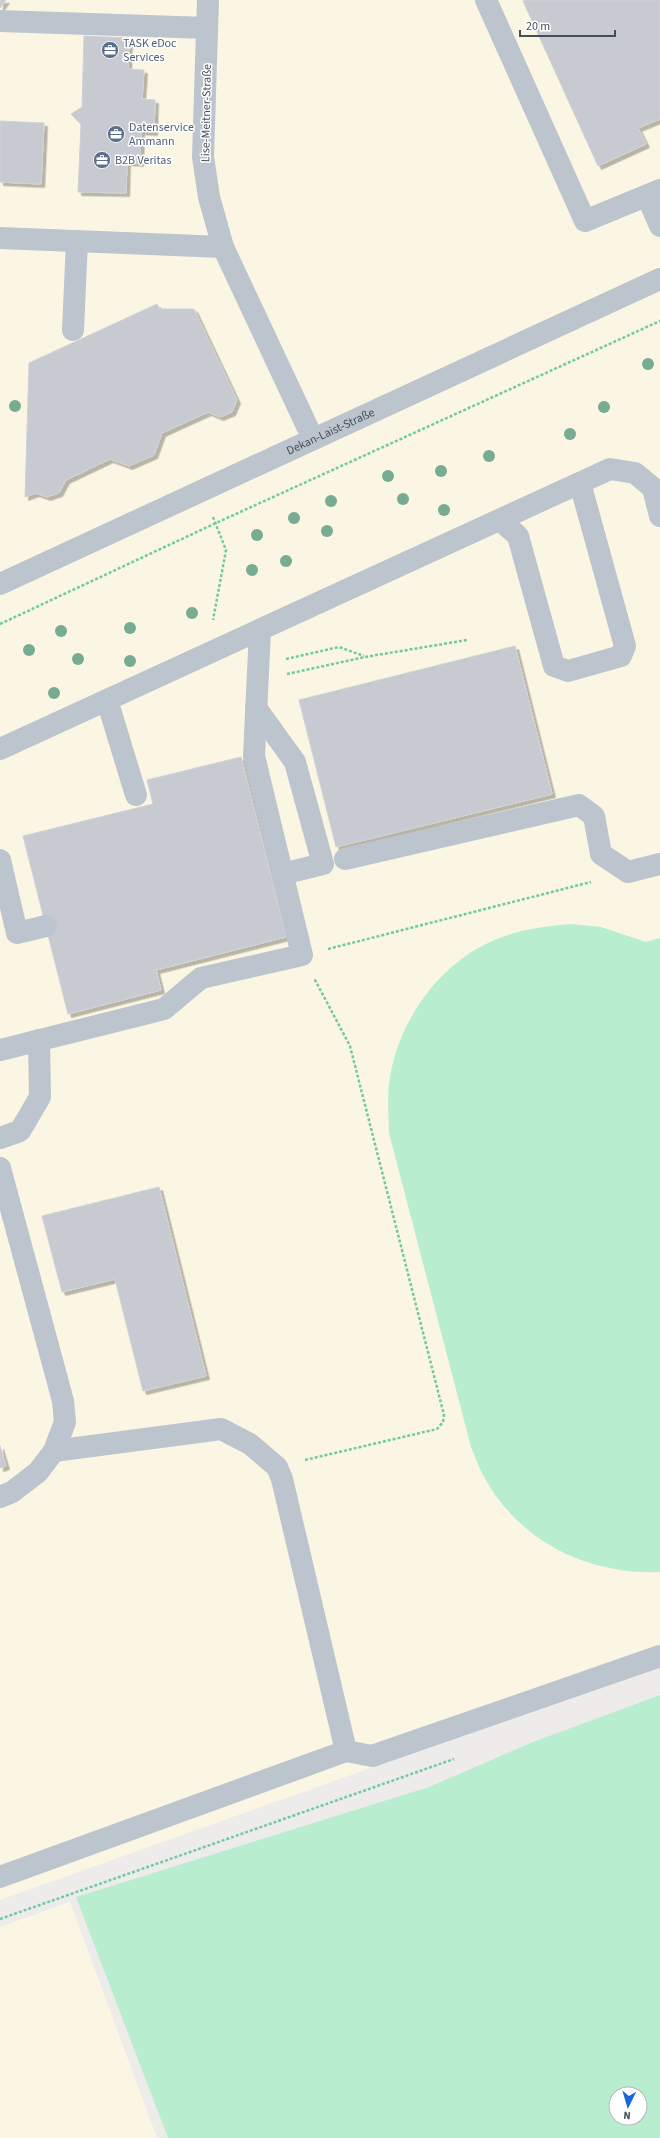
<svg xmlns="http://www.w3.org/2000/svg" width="660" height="2138" viewBox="0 0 660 2138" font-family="'Source Sans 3',sans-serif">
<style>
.commercial{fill:#fbf5e3}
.green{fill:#b8edcf;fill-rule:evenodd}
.building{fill:#c8cad1;stroke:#cfd1d7;filter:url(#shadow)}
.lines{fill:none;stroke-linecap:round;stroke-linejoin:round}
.path{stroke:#71cba2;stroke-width:2.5;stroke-dasharray:3 2;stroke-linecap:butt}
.minor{stroke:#bcc5ce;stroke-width:22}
.tree{fill:#77ac93}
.labels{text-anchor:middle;stroke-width:3;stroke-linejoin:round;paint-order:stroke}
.service-label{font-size:12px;fill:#4e5e75;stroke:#fff;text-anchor:start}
.street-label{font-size:12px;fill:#444e58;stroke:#fff}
</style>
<defs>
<filter id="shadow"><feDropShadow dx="3.5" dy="3.5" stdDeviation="0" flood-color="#0004"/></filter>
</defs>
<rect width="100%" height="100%" fill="#eeebeb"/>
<path class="commercial" d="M 0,0 L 660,0 L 660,1665 L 0,1900 Z
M 70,1902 L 157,2138 L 0,2138 L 0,1927 Z"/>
<path class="green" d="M 571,924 L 601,927 L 646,942 L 660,938 L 660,1572 C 587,1575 518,1541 483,1475 C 478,1466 475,1456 471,1447 L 389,1133 C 389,1117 387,1100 389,1084 C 397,1019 444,955 508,935 C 529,928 549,926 571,924 Z
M 660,1695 L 660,2138 L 168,2138 L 76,1897 L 429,1787 L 533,1742 ZM 616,2094 L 640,2094 L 640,2118 L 616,2118 Z"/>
<path class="building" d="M 0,0 L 6,0 L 0,8 Z
M 525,0 L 660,0 L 660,119 L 638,128 L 646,144 L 598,166 L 523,1 Z
M 84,36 L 129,38 L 128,69 L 144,70 L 142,99 L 155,100 L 154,132 L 141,131 L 140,163 L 127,162 L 126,193 L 78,192 L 81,124 L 71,114 L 82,107 Z
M 0,121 L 44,123 L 41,184 L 0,182 Z
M 157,304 L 159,309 L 194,309 L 237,400 L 232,412 L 220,417 L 208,412 L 162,433 L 154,455 L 129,466 L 110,459 L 66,480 L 59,493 L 47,497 L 36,493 L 25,497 L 29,363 Z
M 515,646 L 552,794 L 336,847 L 299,700 Z
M 241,757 L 286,937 L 156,970 L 161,990 L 68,1014 L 23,836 L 153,804 L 147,780 Z
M 159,1187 L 206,1376 L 143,1391 L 115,1279 L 62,1292 L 42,1216 Z
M 0,1446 L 6,1466 L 0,1468 Z"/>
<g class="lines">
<path class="path" d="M 213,517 L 226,550 L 213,620
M 0,624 L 216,523 L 660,321
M 286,659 L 339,647 L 364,656
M 287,674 L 365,657 L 467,640
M 328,949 L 591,882
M 305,1460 L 437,1429 L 443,1422 L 444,1415 L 350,1046 L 314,978
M 0,1919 L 454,1759"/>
<g class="minor">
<path d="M 208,0 L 203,157 L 209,197 L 223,247 L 313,439"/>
<path d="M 486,0 L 585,221 L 660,190"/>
<path d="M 0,21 L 207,28"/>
<path d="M 647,196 L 660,226"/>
<path d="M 0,238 L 223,247"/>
<path d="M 73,330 L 77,241"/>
<path d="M 500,520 L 518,536 L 554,666 L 568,671 L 621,656 L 625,646 L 580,483"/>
<path id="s1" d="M 0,584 L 660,279"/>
<path d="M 107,700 L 136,795"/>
<path d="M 256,708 L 295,762 L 323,864 L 282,874"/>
<path d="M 0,749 L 610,469 L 635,473 L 653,488 L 660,516"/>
<path d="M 345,859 L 579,805 L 594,816 L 601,854 L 628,872 L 660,864"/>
<path d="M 0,860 L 17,933 L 46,926"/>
<path d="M 0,1050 L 164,1009 L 201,978 L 302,955 L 254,756 L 260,630"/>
<path d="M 0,1138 L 20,1131 L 40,1097 L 39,1040"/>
<path d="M 0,1168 L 63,1401 L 65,1422 L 54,1451 L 38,1472 L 12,1492 L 0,1497"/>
<path d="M 54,1451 L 221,1429 L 250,1444 L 277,1467 L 282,1479 L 346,1751"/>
<path d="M 0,1877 L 346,1751 L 372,1756 L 660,1656"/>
</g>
</g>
<g class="tree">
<circle cx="648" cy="364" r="6"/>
<circle cx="15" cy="406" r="6"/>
<circle cx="604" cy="407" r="6"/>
<circle cx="570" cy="434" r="6"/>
<circle cx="489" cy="456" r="6"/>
<circle cx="441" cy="471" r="6"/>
<circle cx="388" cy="476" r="6"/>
<circle cx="403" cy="499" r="6"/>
<circle cx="331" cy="501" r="6"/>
<circle cx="444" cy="510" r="6"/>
<circle cx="294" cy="518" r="6"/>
<circle cx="327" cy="531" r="6"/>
<circle cx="257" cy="535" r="6"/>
<circle cx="286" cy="561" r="6"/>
<circle cx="252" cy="570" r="6"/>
<circle cx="192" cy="613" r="6"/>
<circle cx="130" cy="628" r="6"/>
<circle cx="61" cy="631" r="6"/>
<circle cx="29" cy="650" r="6"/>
<circle cx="78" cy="659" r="6"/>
<circle cx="130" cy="661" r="6"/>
<circle cx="54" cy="693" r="6"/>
</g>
<defs>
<symbol id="office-disc" viewBox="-11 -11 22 22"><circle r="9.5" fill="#5c6f8a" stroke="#fff"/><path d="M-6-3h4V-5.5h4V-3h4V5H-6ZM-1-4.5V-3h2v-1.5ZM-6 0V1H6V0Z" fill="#fff"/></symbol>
</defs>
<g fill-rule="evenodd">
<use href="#office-disc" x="100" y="40" width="20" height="20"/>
<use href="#office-disc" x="106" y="124" width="20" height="20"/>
<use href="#office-disc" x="92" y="150" width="20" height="20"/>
</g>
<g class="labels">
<g class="service-label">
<text x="123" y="47">TASK eDoc<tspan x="123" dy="14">Services</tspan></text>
<text x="129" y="131">Datenservice<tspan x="129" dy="14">Ammann</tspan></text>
<text x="115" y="164">B2B Veritas</text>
</g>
<g class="street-label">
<text transform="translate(206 113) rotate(-89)" y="4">Lise-Meitner-Straße</text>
<text dy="4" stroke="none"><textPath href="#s1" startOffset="364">Dekan-Laist-Straße</textPath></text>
</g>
</g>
<g transform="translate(628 2106) rotate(185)"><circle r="19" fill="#ffffff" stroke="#b4b8bc"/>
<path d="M0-3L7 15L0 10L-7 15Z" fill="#1965da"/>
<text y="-6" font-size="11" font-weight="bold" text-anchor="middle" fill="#444e58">N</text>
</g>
<path d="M520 30v6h95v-6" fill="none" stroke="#444e58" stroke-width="2"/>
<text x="526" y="30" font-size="12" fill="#444e58" stroke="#ffffff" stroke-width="3" paint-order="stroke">20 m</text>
</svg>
